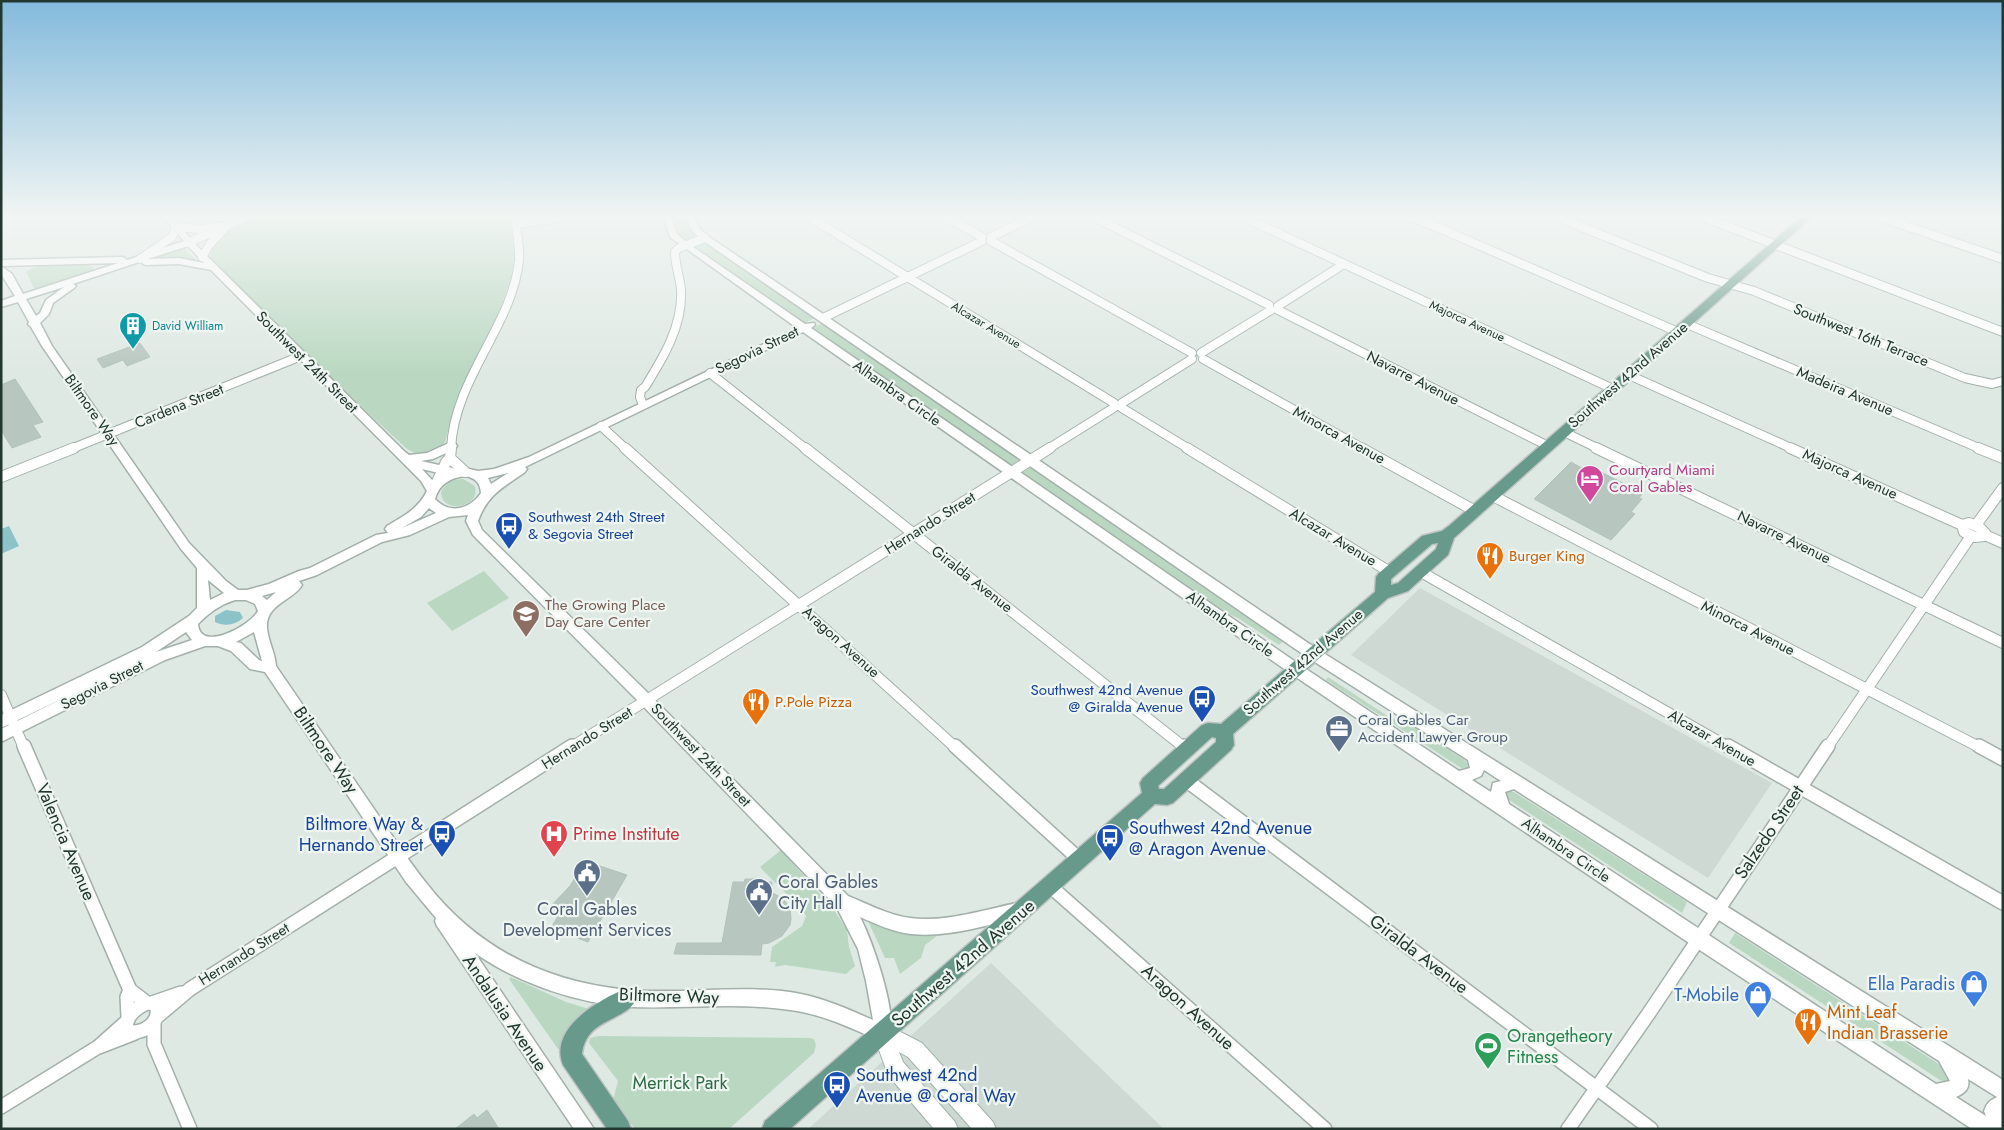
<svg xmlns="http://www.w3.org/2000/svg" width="2004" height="1130" viewBox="0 0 2004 1130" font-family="Jost,sans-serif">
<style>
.built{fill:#ced9d3}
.green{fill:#bad8c1}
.water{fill:#8cc3c9}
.building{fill:#b8c6c0;stroke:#b2c2bb}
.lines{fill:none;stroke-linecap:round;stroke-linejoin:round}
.minor-far2-casing{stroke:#a3b0aa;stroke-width:10}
.minor-far1-casing{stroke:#a3b0aa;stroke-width:12}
.minor-casing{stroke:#a3b0aa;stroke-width:16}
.tertiary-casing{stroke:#a3b0aa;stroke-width:3}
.secondary-casing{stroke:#a0b4ab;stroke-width:2}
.primary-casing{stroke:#bdc3c1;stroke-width:3}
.minor-far2{stroke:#fff;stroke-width:8}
.minor-far1{stroke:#fff;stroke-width:10}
.minor{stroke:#fff;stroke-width:13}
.tertiary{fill:#fff;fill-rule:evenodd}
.secondary{fill:#fff;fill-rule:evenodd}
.primary{fill:#689a8b;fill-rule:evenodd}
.labels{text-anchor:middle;stroke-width:4.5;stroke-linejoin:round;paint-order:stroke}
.far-street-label{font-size:12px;fill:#223730;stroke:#eff6f2}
.far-culture-label{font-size:12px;fill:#0d838f;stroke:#eff6f2;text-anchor:start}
.street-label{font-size:15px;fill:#223730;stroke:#eff6f2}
.hotel-label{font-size:15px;fill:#b23c85;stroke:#eff6f2;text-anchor:start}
.transit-label{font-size:15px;fill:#164399;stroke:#eff6f2;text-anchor:start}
.food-label{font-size:15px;fill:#c56008;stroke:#eff6f2;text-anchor:start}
.education-label{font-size:15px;fill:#785e54;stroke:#eff6f2;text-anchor:start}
.service-label{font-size:15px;fill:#4e5e75;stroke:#eff6f2;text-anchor:start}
.near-street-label{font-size:18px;fill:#223730;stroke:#eff6f2}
.near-transit-label{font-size:18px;fill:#164399;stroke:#eff6f2;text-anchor:start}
.near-health-label{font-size:18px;fill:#be3a42;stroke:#eff6f2;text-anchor:start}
.near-service-label{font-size:18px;fill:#4e5e75;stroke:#eff6f2;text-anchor:start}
.near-shop-label{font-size:18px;fill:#366cbe;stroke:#eff6f2;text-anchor:end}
.near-food-label{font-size:18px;fill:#c56008;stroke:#eff6f2;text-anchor:start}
.near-leisure-label{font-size:18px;fill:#27864d;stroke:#eff6f2;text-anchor:start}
.near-park-label{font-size:18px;fill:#306a44;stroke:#eff6f2}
</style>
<rect width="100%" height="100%" fill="#dfe9e4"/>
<path class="built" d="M 1420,588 L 1772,783 L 1708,878 L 1351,655 Z
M 991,963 L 1164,1129 L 808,1129 Z"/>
<path class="green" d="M 254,215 L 510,215 L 515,258 L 510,282 L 499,312 L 457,398 L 445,442 L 438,450 L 428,454 L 417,454 L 407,449 L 367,412 L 211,259 C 208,237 237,224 254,215 Z
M 672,215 L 686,215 L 688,226 L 698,238 L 686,243 L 675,230 Z
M 705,243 L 816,317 L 803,324 L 693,248 Z
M 184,248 L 199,263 L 152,259 Z
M 88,265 L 94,268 L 90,272 L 39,289 L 34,288 L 26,271 L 40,266 Z
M 823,323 L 1023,460 L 1013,468 L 811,329 Z
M 1032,466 L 1286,639 L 1279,645 L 1238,618 L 1221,611 L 1020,474 Z
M 463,479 L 475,486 C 481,509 441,514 441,492 C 446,483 452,479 463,479 Z
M 484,571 L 509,598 L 452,631 L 427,603 Z
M 1328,677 L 1386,715 L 1418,729 L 1466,761 L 1469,768 L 1461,768 L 1326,680 Z
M 1509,791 L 1514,792 L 1687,902 L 1682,913 L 1509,800 L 1506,793 Z
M 781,850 L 834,910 L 847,930 L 849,947 L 855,966 L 846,974 L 785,965 L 775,967 L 776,962 L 770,962 L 772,947 L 802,926 L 806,916 C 804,910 767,875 760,867 Z
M 868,921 L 909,933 L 937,936 L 925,945 L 921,958 L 900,974 L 894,958 L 885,958 Z
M 1735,933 L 1945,1068 L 1950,1079 L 1947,1082 L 1940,1080 L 1729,943 Z
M 511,977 L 566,1002 L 593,1010 L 562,1050 L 558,1049 L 509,979 Z
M 598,1036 L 810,1038 L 814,1039 L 816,1045 L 814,1053 L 729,1129 L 635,1129 L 613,1100 L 618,1081 L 589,1043 L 590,1038 Z"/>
<path class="water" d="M 9,526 L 19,546 L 1,554 L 1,529 Z
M 226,610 L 240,612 L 243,618 C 235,625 225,627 215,622 L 215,616 Z"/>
<path class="building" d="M 140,343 L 150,357 L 127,366 L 123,360 L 103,368 L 97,359 Z
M 15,379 L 43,422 L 33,425 L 41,437 L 12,448 L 1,430 L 1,385 Z
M 1571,462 L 1587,471 L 1591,467 L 1643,493 L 1639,498 L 1642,499 L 1631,512 L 1635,514 L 1611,540 L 1534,499 Z
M 585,861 L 627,875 L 588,942 L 551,928 L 558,916 L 549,908 L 570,886 Z
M 745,879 L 760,879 L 760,882 L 772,882 L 771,892 L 782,898 L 790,907 L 791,919 L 790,925 L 782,936 L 769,943 L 762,944 L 761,955 L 674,954 L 677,943 L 722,943 L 733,882 L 744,882 Z
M 487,1110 L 499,1129 L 455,1129 L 474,1114 L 477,1118 Z"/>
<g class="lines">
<defs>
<path id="minor-far2" d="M 806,215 L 1114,403
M 943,215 L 982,237
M 1090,215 L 1269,305
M 1239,215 L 1613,389
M 1405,215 L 1437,227 L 1416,215
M 1552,215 L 1708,278 L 1754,291 L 1965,378 L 1992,384 L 2003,381
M 1698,215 L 2003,332
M 1874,215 L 2003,259
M 516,224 L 579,215
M 1437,227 L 1678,332
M 991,237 L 1036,215
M 991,241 L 1192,353
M 188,243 L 250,215
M 202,257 L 210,244 L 223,230
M 140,259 L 172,237 L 176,227 L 200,229 L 227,226
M 1278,306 L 1344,264
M 1278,310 L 1548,446
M 823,318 L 982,241
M 1687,324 L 1981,449
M 1201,353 L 1271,310
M 1203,359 L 1364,449
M 710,373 L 806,449
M 1629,375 L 1793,449
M 1122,403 L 1192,359
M 643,405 L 640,397 L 641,390 L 645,387 C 663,358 683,326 681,290 C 680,277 675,265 675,252 L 679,248 L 705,238
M 1122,408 L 1189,449
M 601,426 L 626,449
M 1564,432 L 1599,449
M 71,449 L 301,356
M 451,449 C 454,378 513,325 519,260 C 520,245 517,230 514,215
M 1048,449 L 1115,407"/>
<path id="minor-far1" d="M 625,448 L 956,748
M 805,448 L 1185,748
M 1187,448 L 1390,572
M 1361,448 L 1475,511
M 1596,448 L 2003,643
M 1790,448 L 1962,525
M 1978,448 L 2003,458
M 450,458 L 465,472
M 1,477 L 74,448
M 437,482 L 446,462 L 450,458 L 451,448
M 1493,496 L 1981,748
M 1969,523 L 1979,527 L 1985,533 L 1984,536 L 1975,537 L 1964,532 L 1962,525 Z
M 1976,525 L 2003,488
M 1985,535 L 2003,543
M 1421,572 L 1730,748
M 1,695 L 24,748
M 570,748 L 1050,448
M 1827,748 L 1971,536"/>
<path id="minor" d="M 24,746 L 130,990 L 147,1003
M 955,746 L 1080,860
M 1184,746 L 1187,749
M 1728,746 L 2003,903
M 1979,746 L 2003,759
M 1186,780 L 1651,1129
M 1050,886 L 1325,1129
M 147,1003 L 156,1004 C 162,1021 146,1033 130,1032 L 126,1026 C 128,1014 136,1008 147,1003 Z
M 152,1003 L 181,993
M 158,1016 L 190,989 L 572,746
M 128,1017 L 127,997 L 130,990
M 154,1021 L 154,1044 L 190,1129
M 99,1047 L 135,1033
M 1,1107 L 98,1047 L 126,1022
M 1568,1129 L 1649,1013 L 1828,746"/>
<path id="tertiary" d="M 162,215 L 170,215 L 198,247 L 405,452 L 409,455 L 427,453 L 451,442 L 455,443 L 457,446 L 455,449 L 433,459 L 421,461 L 457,469 L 465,468 L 478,471 L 494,469 L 529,457 L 797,328 L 670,237 L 663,215 L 671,215 L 677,234 L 689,244 L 805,324 L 814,323 L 815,325 L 811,328 L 1300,665 L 1459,771 L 1470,768 L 1468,760 L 1307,657 L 702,240 L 693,232 L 685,215 L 693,215 L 700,229 L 708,236 L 1317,649 L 2003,1080 L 2003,1129 L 1972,1129 L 1692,945 L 1290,673 L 803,332 L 525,467 L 527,469 L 525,472 C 504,487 487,495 478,521 L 482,530 L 652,697 L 848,896 C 868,904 888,915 910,918 C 944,923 987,909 1021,902 L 1027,905 L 1029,910 L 1027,915 L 1021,918 C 986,925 947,938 911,934 C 893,932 876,924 860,917 C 872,940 899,1016 889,1039 L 883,1042 C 853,1029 823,1014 790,1010 C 737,1002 684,1009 631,1007 C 579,1004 517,983 475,953 L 594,1129 L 574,1129 L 437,926 L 435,921 L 436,918 L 406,882 L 265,672 L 250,669 L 231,651 L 218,646 L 205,646 L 165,660 L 1,742 L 1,729 L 72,694 L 1,728 L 1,715 L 142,647 L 189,616 L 197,608 L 197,568 L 181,549 L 42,346 L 31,327 L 28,324 L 29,322 L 18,302 L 1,307 L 1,301 L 15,296 L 1,274 L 1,266 L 12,274 L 23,294 L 118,263 L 1,266 L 1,260 L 123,257 L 127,260 L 184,241 ZM 188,246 L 204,263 L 179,258 L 148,259 ZM 142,261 L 143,264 L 146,265 L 179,264 L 211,270 L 421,481 L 427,491 C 418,509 404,516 387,526 L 385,529 L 388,533 L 376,535 L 310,568 L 299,571 L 269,584 L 247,590 L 238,590 L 226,581 L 189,543 L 52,346 L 40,323 L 49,314 L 53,303 L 74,288 L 76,286 L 73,284 ZM 64,287 L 46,300 L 40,313 L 36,316 L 26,299 ZM 422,469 L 443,474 L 433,481 ZM 508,473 L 491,484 L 488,478 ZM 465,476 C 475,478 480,482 481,493 C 470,509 450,515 435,499 C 439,484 450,478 465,476 ZM 429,508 L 436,513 L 402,528 L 421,517 ZM 468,515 L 466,521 L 473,535 L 642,705 L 836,906 L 858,949 L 866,981 L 873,1020 C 850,1010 826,999 801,994 C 744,983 686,995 628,990 C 545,982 478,949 427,884 C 407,859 390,832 372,806 C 340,759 308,713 276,666 C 275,652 268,641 267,628 C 265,604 294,600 302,585 L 299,581 L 317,575 L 382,542 L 410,535 L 449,517 ZM 208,580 L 224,593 L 210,600 ZM 276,592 L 267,600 L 262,596 ZM 235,600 L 246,600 L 255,604 L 258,611 C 250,626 200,653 198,624 C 209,613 219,605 235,600 ZM 186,632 L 192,640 L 156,652 ZM 254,632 L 262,661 L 259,660 L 241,643 L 236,642 ZM 1484,770 L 1501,781 L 1493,783 L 1491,792 L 1472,780 L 1481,776 ZM 1514,789 L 1939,1061 L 1950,1081 L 1936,1084 L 1509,804 L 1505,792 ZM 1968,1079 L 1997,1097 C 1989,1101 1987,1103 1984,1111 L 1986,1116 L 1956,1097 C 1965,1093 1970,1089 1968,1079 Z"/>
<path id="secondary" d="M 883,1023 L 922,1043 L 993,1122 L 996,1129 L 972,1129 L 908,1057 L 899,1052 L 903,1062 L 955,1122 L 958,1129 L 934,1129 L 888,1075 L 873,1033 L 876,1026 Z"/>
<path id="primary" d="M 1803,215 L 1814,215 L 1454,538 L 1448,555 L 1408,591 L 1388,598 L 1233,734 L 1234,745 L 1231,750 L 1173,803 L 1167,805 L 1155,804 L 790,1129 L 762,1129 L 765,1121 L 1142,793 L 1140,783 L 1143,778 L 1202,725 L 1208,723 L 1221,724 L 1375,592 L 1376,577 L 1379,573 L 1422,536 L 1442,531 L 1450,525 ZM 1438,543 L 1436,549 L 1398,583 L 1391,585 L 1391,579 L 1432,544 ZM 1212,737 L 1216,738 L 1216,742 L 1164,789 L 1159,789 L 1158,786 Z
M 627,988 L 634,991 L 637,998 C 627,1022 586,1017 582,1054 L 628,1121 L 631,1129 L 607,1129 L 563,1065 C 548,1028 600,999 627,988 Z"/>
</defs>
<use href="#minor-far2" class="minor-far2-casing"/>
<use href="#minor-far1" class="minor-far1-casing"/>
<use href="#minor" class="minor-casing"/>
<use href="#tertiary" class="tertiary-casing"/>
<use href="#secondary" class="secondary-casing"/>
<use href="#primary" class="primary-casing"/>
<use href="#minor-far2" class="minor-far2"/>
<use href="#minor-far1" class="minor-far1"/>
<use href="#minor" class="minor"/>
<use href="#tertiary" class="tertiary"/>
<use href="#secondary" class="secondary"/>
<use href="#primary" class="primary"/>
</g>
<linearGradient id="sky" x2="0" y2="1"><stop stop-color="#83badc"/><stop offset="0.58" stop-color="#f1f5f3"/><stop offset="1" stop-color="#f1f5f3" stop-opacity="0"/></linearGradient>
<rect width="2004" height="373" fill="url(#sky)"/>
<defs>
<symbol id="building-pin" viewBox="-11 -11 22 30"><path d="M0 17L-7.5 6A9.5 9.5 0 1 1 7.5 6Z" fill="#0f9aa8" stroke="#eff6f2"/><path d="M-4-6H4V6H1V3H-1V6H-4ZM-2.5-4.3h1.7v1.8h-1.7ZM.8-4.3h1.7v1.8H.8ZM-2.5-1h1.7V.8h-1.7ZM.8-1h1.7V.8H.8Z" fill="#fff"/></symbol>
<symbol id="hotel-pin" viewBox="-11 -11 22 30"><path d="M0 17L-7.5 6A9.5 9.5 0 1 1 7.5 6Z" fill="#d1479c" stroke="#eff6f2"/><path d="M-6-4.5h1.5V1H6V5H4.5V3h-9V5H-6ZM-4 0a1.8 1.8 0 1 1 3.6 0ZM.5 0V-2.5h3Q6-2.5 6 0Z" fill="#fff"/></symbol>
<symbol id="bus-pin" viewBox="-11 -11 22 30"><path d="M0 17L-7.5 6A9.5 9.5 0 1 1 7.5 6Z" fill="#1a4fb4" stroke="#eff6f2"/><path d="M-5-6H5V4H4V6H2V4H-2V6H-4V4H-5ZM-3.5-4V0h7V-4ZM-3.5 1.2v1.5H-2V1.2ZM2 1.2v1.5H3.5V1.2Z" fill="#fff"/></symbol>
<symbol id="restaurant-pin" viewBox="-11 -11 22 30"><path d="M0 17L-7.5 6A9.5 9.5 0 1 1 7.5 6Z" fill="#e8710a" stroke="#eff6f2"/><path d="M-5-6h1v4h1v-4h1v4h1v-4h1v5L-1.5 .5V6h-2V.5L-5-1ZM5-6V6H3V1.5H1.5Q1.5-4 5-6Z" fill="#fff"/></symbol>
<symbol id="school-pin" viewBox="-11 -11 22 30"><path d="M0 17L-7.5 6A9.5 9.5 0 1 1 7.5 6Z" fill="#8d6e63" stroke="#eff6f2"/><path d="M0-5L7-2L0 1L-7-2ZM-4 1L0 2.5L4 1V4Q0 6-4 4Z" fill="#fff"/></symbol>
<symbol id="office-pin" viewBox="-11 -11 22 30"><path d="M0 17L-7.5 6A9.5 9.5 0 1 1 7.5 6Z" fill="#5c6f8a" stroke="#eff6f2"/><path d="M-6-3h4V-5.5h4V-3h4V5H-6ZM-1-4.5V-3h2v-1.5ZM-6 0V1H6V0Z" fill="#fff"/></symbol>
<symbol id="hospital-pin" viewBox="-11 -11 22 30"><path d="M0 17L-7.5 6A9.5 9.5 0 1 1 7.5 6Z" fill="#e0444e" stroke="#eff6f2"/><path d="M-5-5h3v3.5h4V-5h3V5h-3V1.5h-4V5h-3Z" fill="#fff"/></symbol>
<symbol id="civic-pin" viewBox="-11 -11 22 30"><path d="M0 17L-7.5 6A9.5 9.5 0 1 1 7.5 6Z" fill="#5c6f8a" stroke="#eff6f2"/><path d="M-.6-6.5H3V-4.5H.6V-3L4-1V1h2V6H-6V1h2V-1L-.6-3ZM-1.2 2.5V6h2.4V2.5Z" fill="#fff"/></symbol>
<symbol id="shop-pin" viewBox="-11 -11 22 30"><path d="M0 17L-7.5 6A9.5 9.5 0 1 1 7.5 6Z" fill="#3f7fe0" stroke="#eff6f2"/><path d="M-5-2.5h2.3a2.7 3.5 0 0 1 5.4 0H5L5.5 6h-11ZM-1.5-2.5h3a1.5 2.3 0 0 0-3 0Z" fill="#fff"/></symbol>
<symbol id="stadium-pin" viewBox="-11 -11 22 30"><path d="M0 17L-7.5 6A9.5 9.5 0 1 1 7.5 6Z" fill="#2e9e5b" stroke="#eff6f2"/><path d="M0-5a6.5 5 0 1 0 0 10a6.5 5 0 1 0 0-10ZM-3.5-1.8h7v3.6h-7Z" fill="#fff"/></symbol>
</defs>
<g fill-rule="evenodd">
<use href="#building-pin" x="117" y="310" width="32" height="43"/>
<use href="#hotel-pin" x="1574" y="463" width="32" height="43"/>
<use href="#bus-pin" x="493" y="510" width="32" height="43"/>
<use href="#restaurant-pin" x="1474" y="540" width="32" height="43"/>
<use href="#school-pin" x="510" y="598" width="32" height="43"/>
<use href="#bus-pin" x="1186" y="683" width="32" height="43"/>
<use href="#restaurant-pin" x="740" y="686" width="32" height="43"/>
<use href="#office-pin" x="1323" y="713" width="32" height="43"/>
<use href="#bus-pin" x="426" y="818" width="32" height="43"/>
<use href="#hospital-pin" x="538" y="818" width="32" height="43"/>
<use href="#bus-pin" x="1094" y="822" width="32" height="43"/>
<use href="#civic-pin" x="571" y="857" width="32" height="43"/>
<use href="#civic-pin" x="743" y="876" width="32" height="43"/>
<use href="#shop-pin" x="1958" y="968" width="32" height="43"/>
<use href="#shop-pin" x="1742" y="979" width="32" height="43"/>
<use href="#restaurant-pin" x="1792" y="1006" width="32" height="43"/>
<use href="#stadium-pin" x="1472" y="1030" width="32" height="43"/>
<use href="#bus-pin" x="821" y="1069" width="32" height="43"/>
</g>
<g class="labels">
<g class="far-street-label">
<text transform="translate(1467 321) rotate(25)" y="4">Majorca Avenue</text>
<text transform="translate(986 325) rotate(31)" y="4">Alcazar Avenue</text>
</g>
<g class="far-culture-label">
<text x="152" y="330">David William</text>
</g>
<g class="street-label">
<text transform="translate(1861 335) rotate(22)" y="5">Southwest 16th Terrace</text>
<text transform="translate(757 350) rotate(-26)" y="5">Segovia Street</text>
<text transform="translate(307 362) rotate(45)" y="5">Southwest 24th Street</text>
<text transform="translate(1628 375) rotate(-41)" y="5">Southwest 42nd Avenue</text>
<text transform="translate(1413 378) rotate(27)" y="5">Navarre Avenue</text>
<text transform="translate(1845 391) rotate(23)" y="5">Madeira Avenue</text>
<text transform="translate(897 393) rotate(35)" y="5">Alhambra Circle</text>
<text transform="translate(179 406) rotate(-22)" y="5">Cardena Street</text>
<text transform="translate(92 410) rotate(55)" y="5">Biltmore Way</text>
<text transform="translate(1339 435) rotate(29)" y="5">Minorca Avenue</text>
<text transform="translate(1850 474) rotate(24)" y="5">Majorca Avenue</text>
<text transform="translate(930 523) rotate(-32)" y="5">Hernando Street</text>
<text transform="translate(1333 537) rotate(31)" y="5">Alcazar Avenue</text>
<text transform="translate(1784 537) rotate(26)" y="5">Navarre Avenue</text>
<text transform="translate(972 579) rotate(38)" y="5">Giralda Avenue</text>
<text transform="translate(1230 624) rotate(35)" y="5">Alhambra Circle</text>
<text transform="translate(1748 628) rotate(27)" y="5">Minorca Avenue</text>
<text transform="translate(841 642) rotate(42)" y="5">Aragon Avenue</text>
<text transform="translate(1303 662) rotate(-41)" y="5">Southwest 42nd Avenue</text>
<text transform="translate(102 685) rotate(-27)" y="5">Segovia Street</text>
<text transform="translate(587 738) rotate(-32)" y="5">Hernando Street</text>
<text transform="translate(1712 738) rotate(30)" y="5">Alcazar Avenue</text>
<text transform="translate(701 755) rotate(46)" y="5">Southwest 24th Street</text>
<text transform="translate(1566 850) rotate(34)" y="5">Alhambra Circle</text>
<text transform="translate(244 954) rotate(-32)" y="5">Hernando Street</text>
</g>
<g class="hotel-label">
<text x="1609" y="475">Courtyard Miami<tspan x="1609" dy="17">Coral Gables</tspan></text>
</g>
<g class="transit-label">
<text x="528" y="522">Southwest 24th Street<tspan x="528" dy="17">&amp; Segovia Street</tspan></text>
<text x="1183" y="695" text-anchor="end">Southwest 42nd Avenue<tspan x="1183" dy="17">@ Giralda Avenue</tspan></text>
</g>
<g class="food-label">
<text x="1509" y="561">Burger King</text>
<text x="775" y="707">P.Pole Pizza</text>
</g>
<g class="education-label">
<text x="545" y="610">The Growing Place<tspan x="545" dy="17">Day Care Center</tspan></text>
</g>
<g class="service-label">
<text x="1358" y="725">Coral Gables Car<tspan x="1358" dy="17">Accident Lawyer Group</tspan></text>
</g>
<g class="near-street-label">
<text transform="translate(326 750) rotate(56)" y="6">Biltmore Way</text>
<text transform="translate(1769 832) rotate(-56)" y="6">Salzedo Street</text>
<text transform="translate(66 842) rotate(67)" y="6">Valencia Avenue</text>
<text transform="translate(1419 954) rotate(37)" y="6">Giralda Avenue</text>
<text transform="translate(963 963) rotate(-41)" y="6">Southwest 42nd Avenue</text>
<text transform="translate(669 996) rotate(2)" y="6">Biltmore Way</text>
<text transform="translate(1188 1007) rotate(42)" y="6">Aragon Avenue</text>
<text transform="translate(505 1013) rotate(56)" y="6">Andalusia Avenue</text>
</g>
<g class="near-transit-label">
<text x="423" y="830" text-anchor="end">Biltmore Way &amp;<tspan x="423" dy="21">Hernando Street</tspan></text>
<text x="1129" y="834">Southwest 42nd Avenue<tspan x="1129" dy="21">@ Aragon Avenue</tspan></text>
<text x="856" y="1081">Southwest 42nd<tspan x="856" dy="21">Avenue @ Coral Way</tspan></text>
</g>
<g class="near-health-label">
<text x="573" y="840">Prime Institute</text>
</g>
<g class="near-service-label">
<text x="778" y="888">Coral Gables<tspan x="778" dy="21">City Hall</tspan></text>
<text x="587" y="915" text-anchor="middle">Coral Gables<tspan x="587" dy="21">Development Services</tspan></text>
</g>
<g class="near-shop-label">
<text x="1955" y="990">Ella Paradis</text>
<text x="1739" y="1001">T-Mobile</text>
</g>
<g class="near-food-label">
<text x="1827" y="1018">Mint Leaf<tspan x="1827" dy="21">Indian Brasserie</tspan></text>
</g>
<g class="near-leisure-label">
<text x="1507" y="1042">Orangetheory<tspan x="1507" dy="21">Fitness</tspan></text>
</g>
<g class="near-park-label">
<text x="680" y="1089">Merrick Park</text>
</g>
</g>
<rect width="2004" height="1130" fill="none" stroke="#223730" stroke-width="5"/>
</svg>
